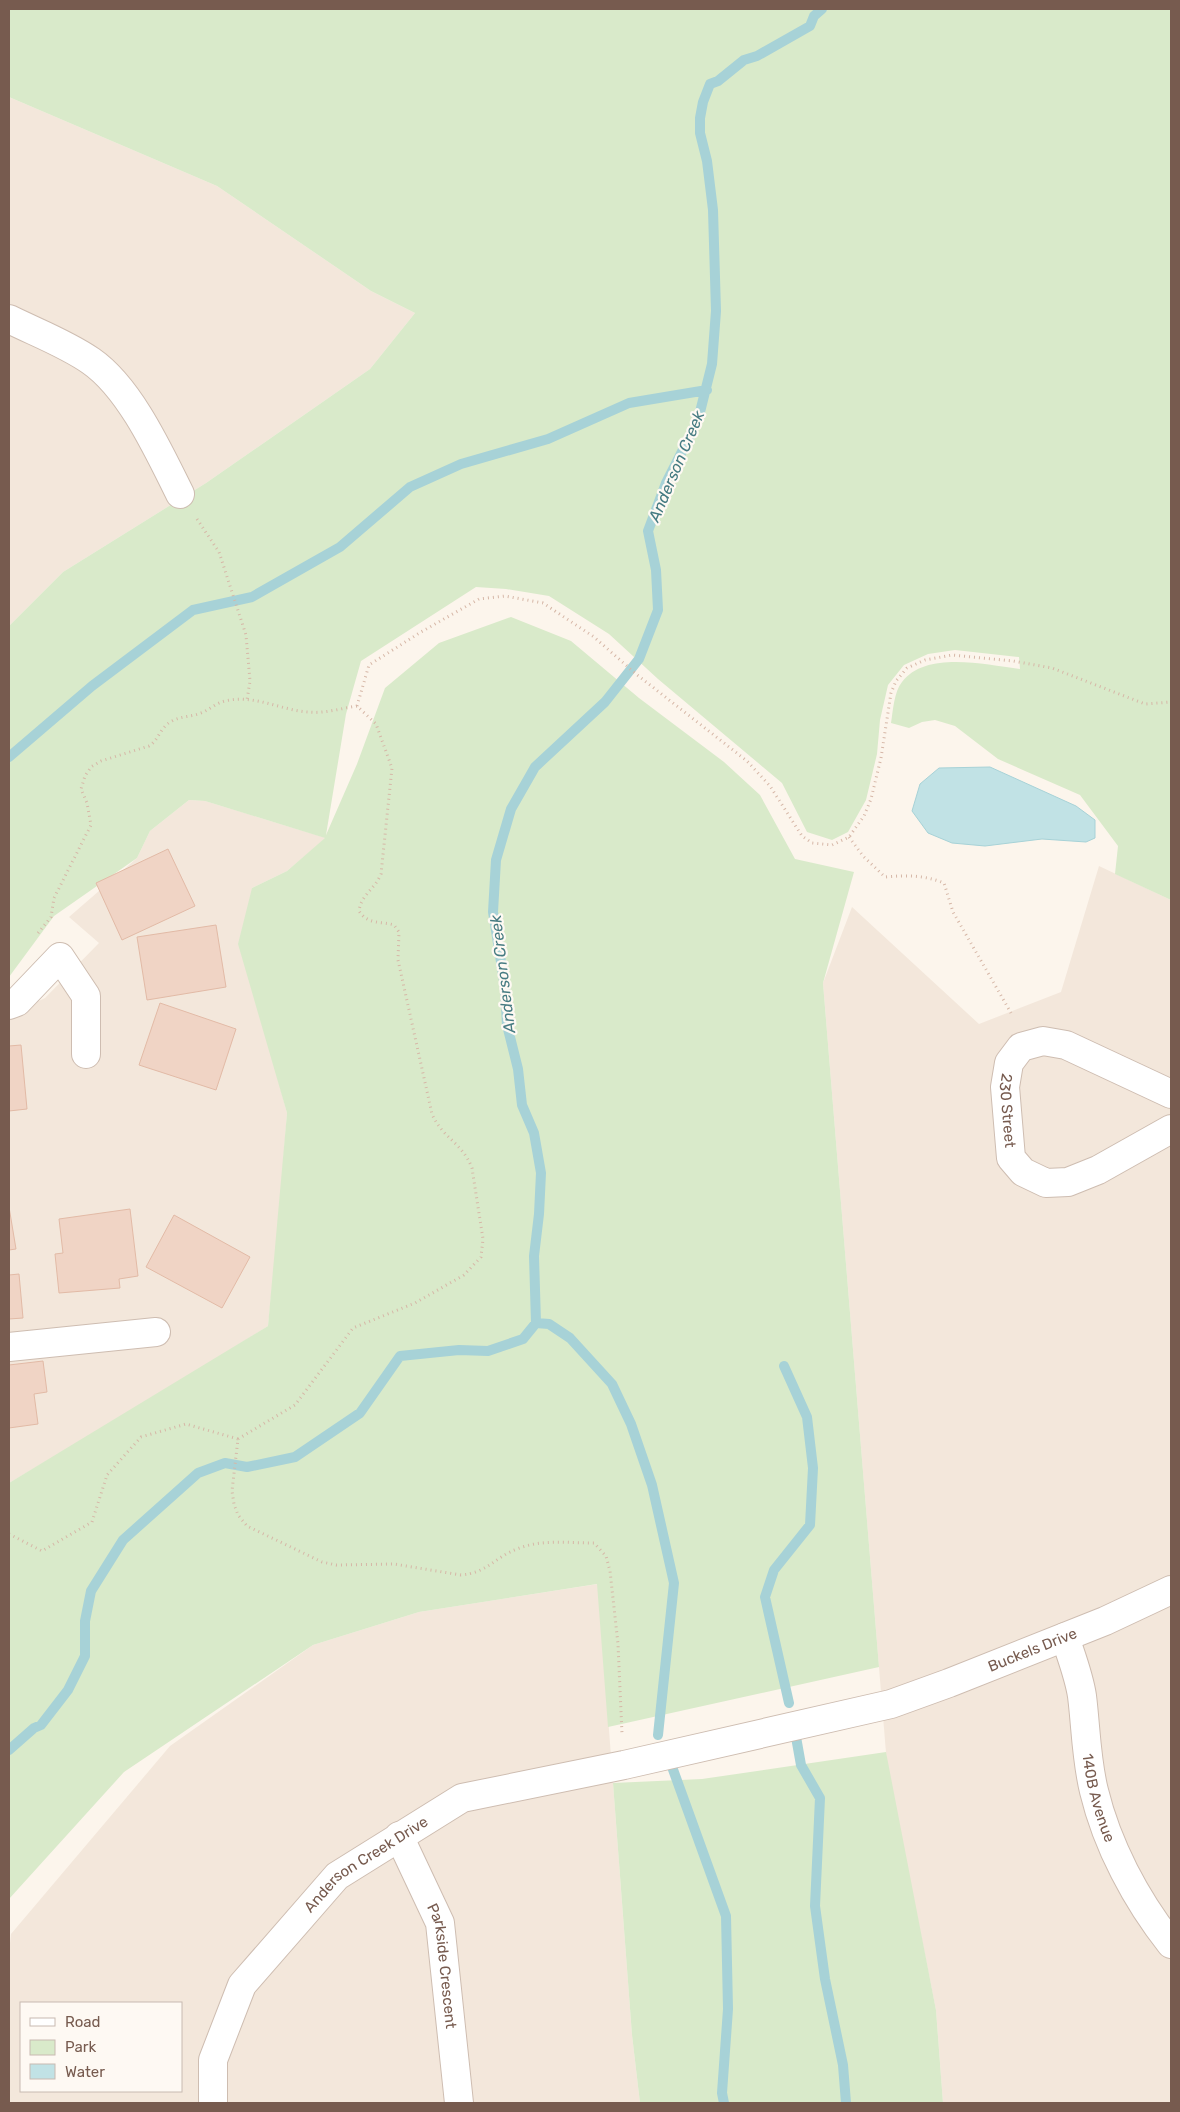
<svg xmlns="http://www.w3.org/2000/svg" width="1180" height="2112" viewBox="0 0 1180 2112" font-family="Rubik,sans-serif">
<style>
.residential{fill:#f3e7db;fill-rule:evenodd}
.green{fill:#d9eaca}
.water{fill:#c1e2e5;stroke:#a7d2d7}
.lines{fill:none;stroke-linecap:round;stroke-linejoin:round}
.stream{stroke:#a7d2d7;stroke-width:10}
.building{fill:#f0d4c5;stroke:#e2baa6}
.minor-casing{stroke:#cebdb1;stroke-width:30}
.path{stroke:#d6b7a7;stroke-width:3;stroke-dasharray:1 4;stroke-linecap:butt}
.minor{stroke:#fff;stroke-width:28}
.labels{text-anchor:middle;stroke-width:4.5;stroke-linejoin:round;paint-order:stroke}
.street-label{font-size:15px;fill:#775b4f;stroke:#fef9f3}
.water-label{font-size:16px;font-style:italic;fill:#467b82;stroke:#fef9f3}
</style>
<rect width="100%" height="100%" fill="#fcf5ec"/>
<path class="residential" d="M 9,97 L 217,186 L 371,291 L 415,313 L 370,369 L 206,483 L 63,572 L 9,626 Z
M 189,800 L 205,801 L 326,838 L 287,871 L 252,888 L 262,1020 L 287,1113 L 278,1229 L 268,1326 L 155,1397 L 9,1483 L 9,1015 L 45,998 L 99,943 L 69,917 L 137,858 L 150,831 Z
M 1099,866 L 1171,900 L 1171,2103 L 943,2103 L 936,2010 L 887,1765 L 823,983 L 852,907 L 979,1024 L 1061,992 Z
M 598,1584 L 632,2035 L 640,2103 L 9,2103 L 9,1952 L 11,1934 L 170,1746 L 313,1645 L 419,1612 ZM 21,2003 L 181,2003 L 181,2091 L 21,2091 Z"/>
<path class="green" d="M 9,9 L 1171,9 L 1171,900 L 1115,874 L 1118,846 L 1080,795 L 998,759 L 955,726 L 935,720 L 922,722 L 909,728 L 891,723 C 893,710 894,692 902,682 C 926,650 987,665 1020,669 L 1019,657 L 955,650 L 928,654 L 904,665 L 888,685 L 880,720 L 877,754 L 866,800 L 848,832 L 832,840 L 807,832 L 782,783 L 658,679 L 609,634 L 549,596 L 506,589 L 476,587 L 361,661 L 346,714 L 326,835 L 357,764 L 385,688 L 439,643 L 511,617 L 571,641 L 639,698 L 724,762 L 760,795 L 795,859 L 854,872 L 823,983 L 879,1667 L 608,1727 L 597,1584 L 419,1612 L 313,1645 L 124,1772 L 9,1899 L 9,1483 L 268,1326 L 287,1113 L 238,944 L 252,888 L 287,871 L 325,838 L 205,801 L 189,800 L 150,831 L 137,858 L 54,916 L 9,977 L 9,626 L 63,572 L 206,483 L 370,369 L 415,313 L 371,291 L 217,186 L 9,97 Z
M 886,1752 L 936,2010 L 943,2103 L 640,2103 L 632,2035 L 613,1783 L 702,1779 Z"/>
<path class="water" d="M 990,767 L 1076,806 L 1095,820 L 1095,838 L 1086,842 L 1042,839 L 985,846 L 952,843 L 928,833 L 912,811 L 920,784 L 939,768 Z"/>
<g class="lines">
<path class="stream" d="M 9,757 L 92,686 L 193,610 L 252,597 L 340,547 L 410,487 L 461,464 L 548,439 L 629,403 L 707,390
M 536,1323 L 549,1324 L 570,1338 L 612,1384 L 631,1424 L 652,1485 L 674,1583 L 658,1735
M 784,1366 L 807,1417 L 813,1468 L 810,1525 L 774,1570 L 765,1597 L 789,1703
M 796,1737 L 801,1765 L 820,1798 L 815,1906 L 825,1979 L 843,2065 L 846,2103
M 9,1750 L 34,1728 L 41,1725 L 68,1690 L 85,1656 L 85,1621 L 91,1591 L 123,1540 L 198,1473 L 225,1463 L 247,1467 L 295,1457 L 360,1413 L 400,1356 L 459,1350 L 488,1351 L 523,1339 L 536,1323 L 534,1256 L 539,1214 L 541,1173 L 534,1133 L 522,1105 L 518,1069 L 507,1025 L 505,987 L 493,912 L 496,860 L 511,809 L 535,767 L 605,702 L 639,659 L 658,610 L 656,570 L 648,531 L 666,483 L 698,420 L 712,364 L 716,311 L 713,210 L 707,161 L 700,133 L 700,118 L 703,102 L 710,84 L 718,81 L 744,60 L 757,56 L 810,26 L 814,16 L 822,9
M 671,1764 L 726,1916 L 728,2009 L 722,2093 L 724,2103"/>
</g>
<path class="building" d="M 168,849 L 195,906 L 122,940 L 96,883 Z
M 216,925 L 226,987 L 147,1000 L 137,937 Z
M 160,1003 L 236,1029 L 216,1090 L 139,1065 Z
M 21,1045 L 27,1109 L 9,1111 L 9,1046 Z
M 9,1207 L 16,1249 L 9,1250 Z
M 130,1209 L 138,1276 L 119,1279 L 120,1288 L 59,1293 L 55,1254 L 63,1253 L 59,1219 Z
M 174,1215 L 250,1257 L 222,1308 L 146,1267 Z
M 19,1274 L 23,1318 L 9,1319 L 9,1275 Z
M 43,1361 L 47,1392 L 34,1394 L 38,1424 L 9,1428 L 9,1365 Z"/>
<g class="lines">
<defs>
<g id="minor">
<path d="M 9,319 C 35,332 67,344 91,361 C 130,388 159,452 180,494"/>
<path d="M 9,1005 L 17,1002 L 60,957 L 86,996 L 86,1054"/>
<path id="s1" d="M 1171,1094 L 1066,1045 L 1043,1041 L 1021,1047 L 1009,1063 L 1005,1087 L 1011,1158 L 1023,1172 L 1046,1183 L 1068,1182 L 1098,1170 L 1171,1129"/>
<path d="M 9,1347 L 156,1332"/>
<path id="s2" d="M 1065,1637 C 1071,1656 1079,1676 1082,1696 C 1086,1728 1086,1759 1094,1791 C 1107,1845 1136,1900 1171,1944"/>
<path id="s3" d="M 399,1836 L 440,1923 L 459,2103"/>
<path id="s4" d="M 213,2103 L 213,2060 L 242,1985 L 337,1876 L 462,1798 L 624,1765 L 891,1704 L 949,1683 L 1105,1621 L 1171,1590"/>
</g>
</defs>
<use href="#minor" class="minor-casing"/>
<path class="path" d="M 197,519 L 219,552 L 246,635 L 250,681 L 247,700
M 357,706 L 369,665 L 421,632 L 479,599 L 505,596 L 543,603 L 594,637 L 636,674 L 747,761 L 770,786 L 802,836 L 812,843 L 832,845 L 849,837 L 864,816 L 871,799 L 881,758 L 891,693 L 896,681 L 907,668 L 925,660 L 952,655 L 1013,661 L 1052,668 L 1145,704 L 1171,702
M 849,837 L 863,856 L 885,877 C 906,875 924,875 944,883 L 953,912 L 1011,1013
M 38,933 L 51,917 L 54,898 L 91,825 L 87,803 L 81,789 L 85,776 L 91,767 L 101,761 L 149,746 C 159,740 160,727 172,721 C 181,716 191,717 201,713 C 209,710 216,703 225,701 C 254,694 280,710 308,712 C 324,714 342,708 357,706 L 376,724 L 392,768 L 381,874 C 375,889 361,895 359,911 C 368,925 381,921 394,925 L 399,932 L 398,960 L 432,1114 C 443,1139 462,1142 472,1168 L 483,1239 L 481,1257 L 464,1275 L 415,1303 L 353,1328 L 295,1405 L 238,1439 L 232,1491 L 234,1504 L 238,1515 L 247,1526 L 322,1562 L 336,1565 L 394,1564 L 461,1575 C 487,1573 495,1557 517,1549 C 541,1539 568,1543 594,1543 L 606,1556 L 610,1571 L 618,1644 L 622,1734
M 9,1534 L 42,1551 L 92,1522 L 107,1475 L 141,1437 L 186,1424 L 238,1439"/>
<use href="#minor" class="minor"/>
</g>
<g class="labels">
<g class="street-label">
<text dy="5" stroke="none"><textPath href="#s1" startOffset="230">230 Street</textPath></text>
<text dy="5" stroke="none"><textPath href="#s4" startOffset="1006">Buckels Drive</textPath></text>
<text dy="5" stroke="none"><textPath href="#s2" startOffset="165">140B Avenue</textPath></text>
<text dy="5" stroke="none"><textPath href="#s4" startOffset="298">Anderson Creek Drive</textPath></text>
<text dy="5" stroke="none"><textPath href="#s3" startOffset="139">Parkside Crescent</textPath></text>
</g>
<g class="water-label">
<text transform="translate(676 466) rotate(-67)" y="6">Anderson Creek</text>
<text transform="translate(502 974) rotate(-97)" y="6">Anderson Creek</text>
</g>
</g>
<rect width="1180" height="2112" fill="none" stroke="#775b4f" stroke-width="20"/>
<rect x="20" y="2002" width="162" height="90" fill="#fef9f3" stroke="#c8bab1"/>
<rect x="30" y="2018" width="25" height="8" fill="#ffffff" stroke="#c8bab1"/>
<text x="65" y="2027" font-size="15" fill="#775b4f">Road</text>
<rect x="30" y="2040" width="25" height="15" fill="#d9eaca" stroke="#c8bab1"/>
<text x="65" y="2052" font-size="15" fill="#775b4f">Park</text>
<rect x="30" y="2064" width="25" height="15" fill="#c1e2e5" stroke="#c8bab1"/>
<text x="65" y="2077" font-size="15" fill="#775b4f">Water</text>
</svg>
